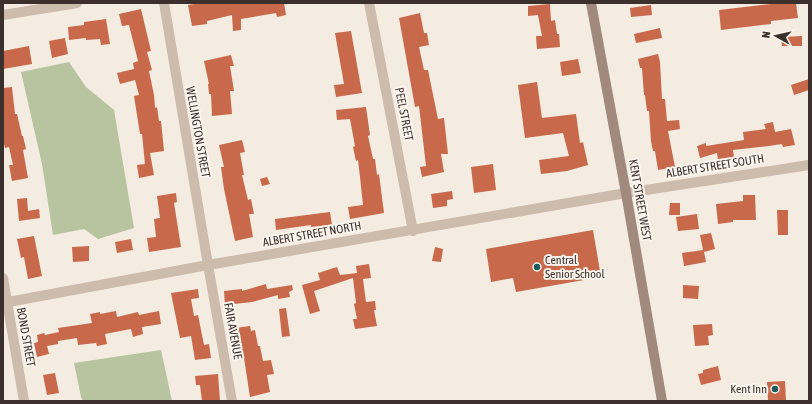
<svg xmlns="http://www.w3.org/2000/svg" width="812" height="404" viewBox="0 0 812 404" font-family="'Asap Condensed',sans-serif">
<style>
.green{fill:#b8c4a0}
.building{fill:#c8694b}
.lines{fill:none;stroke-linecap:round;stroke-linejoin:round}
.minor{stroke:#cdbbac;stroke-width:10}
.secondary{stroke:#a18a7d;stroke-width:10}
.poi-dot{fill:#1f5a5e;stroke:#fbf5ee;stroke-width:1.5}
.labels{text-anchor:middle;stroke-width:4;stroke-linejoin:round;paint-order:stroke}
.street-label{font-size:12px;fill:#3b302b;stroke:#fbf5ee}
.poi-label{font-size:12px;fill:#3b302b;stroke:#fbf5ee;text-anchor:start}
</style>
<rect width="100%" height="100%" fill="#f4ebe1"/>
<path class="green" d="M 69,62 L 86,87 L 114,110 L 134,228 L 98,239 L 84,229 L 53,235 L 42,164 L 21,72 Z
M 161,350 L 172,401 L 83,401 L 81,397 L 74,363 Z"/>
<path class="building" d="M 201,3 L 284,3 L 286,15 L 277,17 L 276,13 L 241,19 L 241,30 L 233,31 L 232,15 L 207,21 L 207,24 L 192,26 L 188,5 Z
M 780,3 L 796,3 L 798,18 L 771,21 L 771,24 L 721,30 L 719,10 Z
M 550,4 L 551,21 L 555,20 L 557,34 L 559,34 L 560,47 L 537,49 L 536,36 L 542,36 L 538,15 L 528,16 L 528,6 Z
M 651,5 L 652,15 L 631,17 L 630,8 Z
M 141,9 L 151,51 L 147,52 L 152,70 L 149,71 L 154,95 L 155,108 L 157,107 L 159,121 L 161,121 L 164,151 L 150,153 L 154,175 L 139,178 L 137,165 L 145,164 L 142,134 L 140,134 L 134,96 L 139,95 L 135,80 L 120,84 L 117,73 L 134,69 L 133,63 L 138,61 L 129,25 L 122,26 L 119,14 Z
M 420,13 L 424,33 L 427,33 L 429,45 L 419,47 L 424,70 L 428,70 L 438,119 L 444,118 L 448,154 L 441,154 L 444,172 L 422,177 L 420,167 L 426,166 L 419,106 L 415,107 L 399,18 Z
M 106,19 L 110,44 L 101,45 L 100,39 L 86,40 L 86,38 L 69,40 L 68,27 L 84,25 L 84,22 Z
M 660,28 L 662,38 L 636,43 L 634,34 Z
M 351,31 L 362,93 L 336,97 L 334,85 L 344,84 L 335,33 Z
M 802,36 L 802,46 L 782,46 L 781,37 Z
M 65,38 L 68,54 L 52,58 L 49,41 Z
M 29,46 L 32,64 L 3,69 L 3,51 Z
M 658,54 L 660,62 L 662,99 L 665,99 L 667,121 L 679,120 L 680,129 L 668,131 L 675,167 L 658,170 L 655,151 L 653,151 L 651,141 L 649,111 L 647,111 L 645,95 L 644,95 L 642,68 L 640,68 L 638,59 Z
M 231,55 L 234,66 L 230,66 L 234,91 L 230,91 L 232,114 L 212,116 L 211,94 L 209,94 L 208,84 L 209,84 L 204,61 Z
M 578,59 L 581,73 L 562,76 L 560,62 Z
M 809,79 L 809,90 L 794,95 L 791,85 Z
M 537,82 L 542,118 L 576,114 L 580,143 L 583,142 L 588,165 L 567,171 L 541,174 L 539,160 L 569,156 L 563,133 L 525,138 L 518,85 Z
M 12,87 L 15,114 L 17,114 L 22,136 L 23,136 L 26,149 L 23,150 L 28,178 L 12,181 L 9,165 L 13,165 L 9,147 L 5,148 L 3,139 L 3,88 Z
M 366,107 L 370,135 L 368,136 L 373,159 L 375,159 L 377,175 L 379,174 L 384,213 L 350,219 L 348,207 L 363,205 L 360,177 L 358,160 L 356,161 L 353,147 L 355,146 L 350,119 L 337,120 L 336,110 Z
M 773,122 L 775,132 L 791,129 L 795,145 L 783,147 L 782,144 L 769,146 L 733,150 L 734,157 L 718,160 L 717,153 L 700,158 L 697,146 L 706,143 L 706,146 L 744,140 L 743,132 L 766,129 L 764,124 Z
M 242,140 L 245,152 L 240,153 L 244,175 L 242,175 L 248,200 L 251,199 L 254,214 L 249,214 L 253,237 L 235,241 L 224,189 L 221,167 L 224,167 L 219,145 Z
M 493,164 L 496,190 L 474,193 L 471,167 Z
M 267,177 L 270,184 L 262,186 L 260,179 Z
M 452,191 L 453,199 L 447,200 L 447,206 L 433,208 L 431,194 Z
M 176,193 L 177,202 L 174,203 L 181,247 L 149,252 L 147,238 L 156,237 L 154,219 L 160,218 L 157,196 Z
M 743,195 L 755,195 L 756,220 L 733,220 L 733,222 L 718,224 L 716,204 L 743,201 Z
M 27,198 L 28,211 L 39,209 L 40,218 L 19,221 L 17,199 Z
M 670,203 L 680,203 L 680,215 L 669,215 Z
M 777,210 L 788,210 L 788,235 L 778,235 Z
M 330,212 L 332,225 L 311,227 L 311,225 L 276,230 L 275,219 Z
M 697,214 L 699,229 L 678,231 L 676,217 Z
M 593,230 L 601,277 L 516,292 L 513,278 L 491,282 L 486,249 Z
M 711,233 L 715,249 L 704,252 L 706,262 L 684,266 L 682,253 L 703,250 L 700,235 Z
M 34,236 L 42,276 L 28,279 L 24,257 L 21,258 L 17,239 Z
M 131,239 L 133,250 L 117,253 L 115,242 Z
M 89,246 L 89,261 L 73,262 L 72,247 Z
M 435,247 L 443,249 L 441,262 L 432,261 Z
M 369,264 L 371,278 L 363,279 L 366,302 L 375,301 L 376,310 L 374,310 L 377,326 L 355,329 L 353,319 L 357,319 L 354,304 L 356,303 L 353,278 L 314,291 L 320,311 L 310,314 L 302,285 L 320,280 L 318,273 L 337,267 L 340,275 L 357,273 L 356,266 Z
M 266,284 L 267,289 L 292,285 L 293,290 L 289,292 L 290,297 L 278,299 L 278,295 L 252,302 L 225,305 L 224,291 L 242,289 L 242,291 Z
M 683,285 L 699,286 L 698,299 L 683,298 Z
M 198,289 L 199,298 L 191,299 L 194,316 L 198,315 L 204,345 L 209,344 L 211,358 L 195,360 L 191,336 L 180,338 L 171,293 Z
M 286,308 L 290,336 L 282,337 L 279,309 Z
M 116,311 L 117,317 L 138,312 L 139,315 L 159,311 L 161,324 L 142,327 L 143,334 L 133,337 L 131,329 L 105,334 L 107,344 L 97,346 L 96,343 L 78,345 L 77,338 L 58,341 L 58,344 L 47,346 L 49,354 L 37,357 L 34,343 L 38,342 L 37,335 L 44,333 L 45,335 L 59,332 L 58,328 L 92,323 L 90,314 L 100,312 L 100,314 Z
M 712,324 L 713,335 L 708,336 L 709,345 L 695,346 L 693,325 Z
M 250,326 L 251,331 L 255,330 L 258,346 L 260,346 L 263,361 L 271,360 L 274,374 L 267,375 L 270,392 L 250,397 L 244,358 L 241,359 L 235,328 Z
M 718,366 L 721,380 L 701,385 L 698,374 L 703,373 L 703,370 Z
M 55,373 L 59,393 L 47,395 L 43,375 Z
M 218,374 L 220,401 L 202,401 L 200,385 L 196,385 L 195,376 Z
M 785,381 L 786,401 L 768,401 L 767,382 Z"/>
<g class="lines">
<path class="minor" d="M 164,3 L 208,265 L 232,401
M 369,3 L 413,231
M 3,15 L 77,3
M 3,278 L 24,401
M 3,303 L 208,265 L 626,193 L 809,165"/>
<path class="secondary" d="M 591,3 L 626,193 L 662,401"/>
</g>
<g class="poi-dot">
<circle cx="537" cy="267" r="4"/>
<circle cx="775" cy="389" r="4"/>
</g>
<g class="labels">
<g class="street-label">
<text transform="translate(404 114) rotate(79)" y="4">PEEL STREET</text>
<text transform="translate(198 132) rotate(80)" y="4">WELLINGTON STREET</text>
<text transform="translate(715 166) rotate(-9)" y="4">ALBERT STREET SOUTH</text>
<text transform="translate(640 200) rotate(80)" y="4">KENT STREET WEST</text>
<text transform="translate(312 234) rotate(-10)" y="4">ALBERT STREET NORTH</text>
<text transform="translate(233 331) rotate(80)" y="4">FAIR AVENUE</text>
<text transform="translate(26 337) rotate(80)" y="4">BOND STREET</text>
</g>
<g class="poi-label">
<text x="545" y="264">Central<tspan x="545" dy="14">Senior School</tspan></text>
<text x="767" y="393" text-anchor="end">Kent Inn</text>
</g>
</g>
<rect width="812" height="404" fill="none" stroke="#3b302b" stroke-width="8"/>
<g transform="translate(776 36) rotate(278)" stroke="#fbf5ee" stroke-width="3" paint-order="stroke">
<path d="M0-3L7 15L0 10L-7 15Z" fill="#3b302b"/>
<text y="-6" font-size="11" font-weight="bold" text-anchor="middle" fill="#3b302b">N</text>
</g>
</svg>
